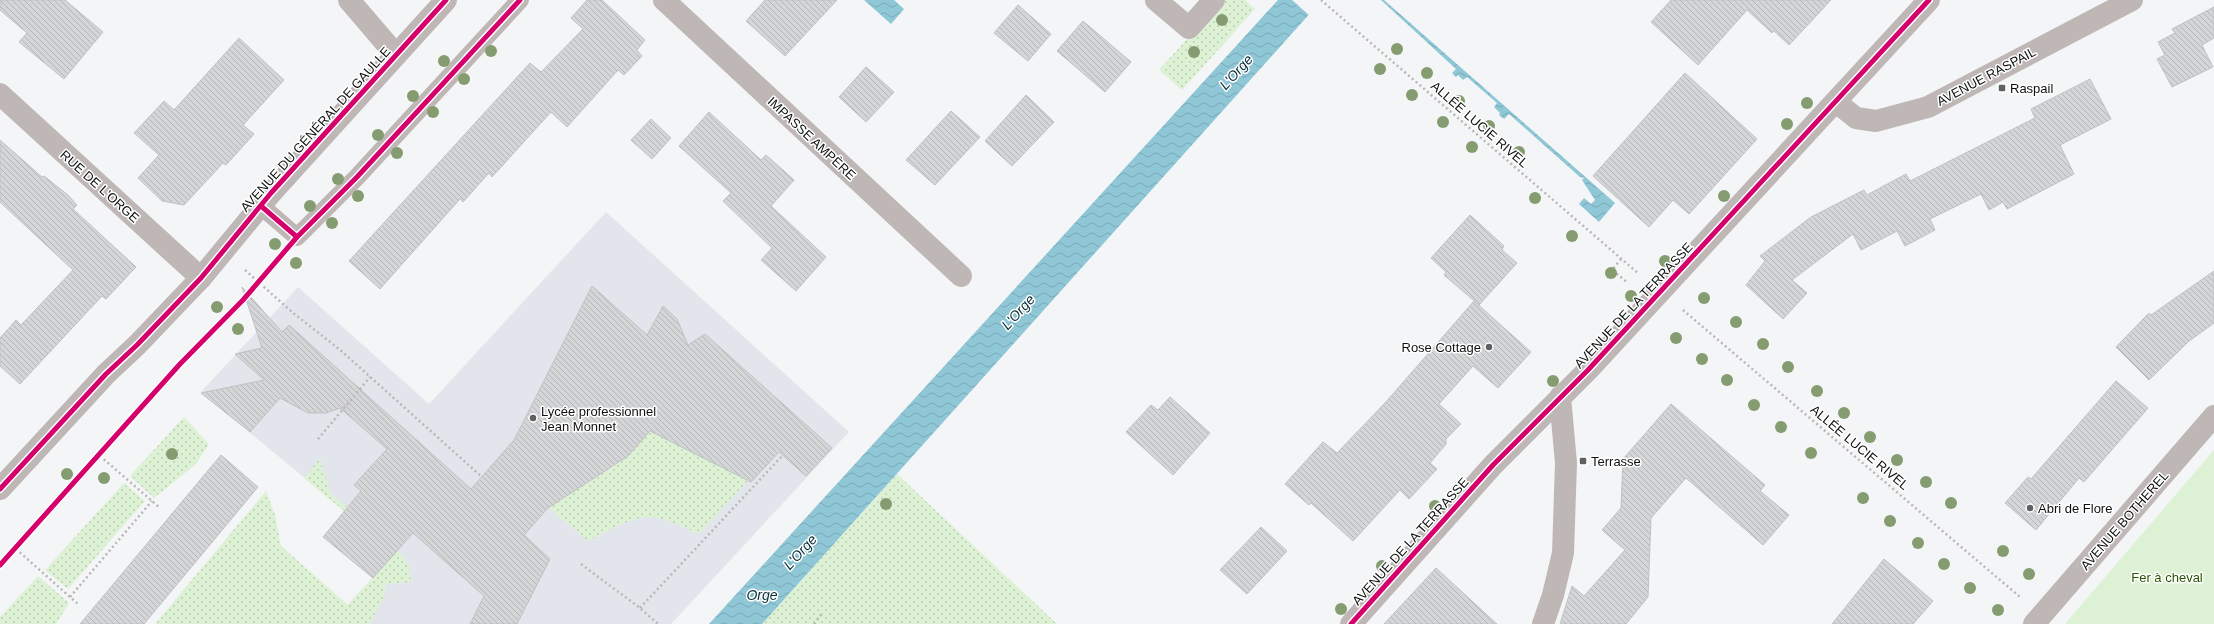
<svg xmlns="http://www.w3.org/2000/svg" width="2214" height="624" viewBox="0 0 2214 624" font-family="Helvetica,sans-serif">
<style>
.built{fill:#e3e5ec}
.grass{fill:url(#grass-dots)}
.park{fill:#ddf1d4}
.water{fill:url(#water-waves)}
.pier{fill:#f4f5f7}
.building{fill:url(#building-back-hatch);stroke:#c0c1c3}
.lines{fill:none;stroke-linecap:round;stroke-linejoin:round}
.path{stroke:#bab6b6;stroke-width:2.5;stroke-dasharray:2 3;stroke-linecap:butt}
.service{stroke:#beb7b6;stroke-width:18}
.minor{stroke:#beb7b6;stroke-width:22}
.tertiary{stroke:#beb7b6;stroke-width:22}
.cycleway-casing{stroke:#fff;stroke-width:8}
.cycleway{stroke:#d6006c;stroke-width:5}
.tree{fill:#859c71}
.poi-dot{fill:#5f6062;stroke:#fff;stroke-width:1.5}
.labels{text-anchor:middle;stroke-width:3;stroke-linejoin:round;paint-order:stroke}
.street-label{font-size:13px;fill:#0f1011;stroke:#fff}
.poi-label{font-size:13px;fill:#0f1011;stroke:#fff;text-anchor:start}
.park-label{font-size:13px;fill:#2b5403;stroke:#fff}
.water-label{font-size:14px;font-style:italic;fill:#072f38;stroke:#fff}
</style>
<defs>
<pattern id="grass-dots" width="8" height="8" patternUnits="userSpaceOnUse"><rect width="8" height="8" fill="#ddf1d4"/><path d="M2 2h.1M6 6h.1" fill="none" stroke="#bcceb5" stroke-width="1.8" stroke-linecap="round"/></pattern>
<pattern id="water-waves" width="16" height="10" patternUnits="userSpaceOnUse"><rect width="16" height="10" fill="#8fc7d7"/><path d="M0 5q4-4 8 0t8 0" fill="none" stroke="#7aaab8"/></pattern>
<pattern id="building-back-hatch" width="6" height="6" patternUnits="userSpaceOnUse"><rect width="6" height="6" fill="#d4d5d7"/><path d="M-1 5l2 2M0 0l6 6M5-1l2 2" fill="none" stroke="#b5b6b8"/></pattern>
</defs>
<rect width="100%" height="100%" fill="#f4f5f7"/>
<path class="built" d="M 606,212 L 849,432 L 671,624 L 330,624 L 395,553 L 201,392 L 298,287 L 429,404 Z"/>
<path class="grass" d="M 1222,0 L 1245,0 L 1255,9 L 1182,90 L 1159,70 Z
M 667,413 L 683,448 L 748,481 L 699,534 C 686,529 672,521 658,518 C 634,513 608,532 588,541 L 548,507 L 628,456 Z
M 184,417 L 209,444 L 196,464 L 154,498 L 130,476 Z
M 320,458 L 330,493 L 396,548 L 409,566 L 411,582 L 385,584 L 386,592 L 370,624 L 155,624 L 266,491 L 275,515 L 281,546 L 348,605 L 395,553 L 304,478 Z
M 897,474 L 1057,624 L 762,624 Z
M 124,483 L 145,501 L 68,589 L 45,570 Z
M 38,576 L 69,603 L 56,624 L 0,624 L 0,617 Z"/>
<path class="park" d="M 2214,450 L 2214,624 L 2065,624 Z"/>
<path class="water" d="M 864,0 L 894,0 L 904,9 L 891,24 Z
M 1278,0 L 1322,0 L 762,624 L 709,624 Z
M 1381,0 L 1384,0 L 1615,203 L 1599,222 L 1579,204 L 1584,198 L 1591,204 L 1595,200 L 1582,180 L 1584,178 L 1580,177 L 1509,114 L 1504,119 L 1499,115 L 1500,113 L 1494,107 L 1497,103 L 1467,77 L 1463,80 L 1458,75 L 1456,77 L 1452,73 L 1456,69 Z"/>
<path class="pier" d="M 1292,0 L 1324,0 L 1310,16 Z"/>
<path class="building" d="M 0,0 L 65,0 L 103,32 L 64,79 L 19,42 L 27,33 L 0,10 Z
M 587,0 L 602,0 L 645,40 L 637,50 L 642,56 L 624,75 L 618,70 L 567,127 L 551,112 L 492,177 L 489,173 L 463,202 L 460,199 L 380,289 L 349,261 L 530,63 L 541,72 L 583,29 L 571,18 Z
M 765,0 L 837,0 L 785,56 L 746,21 Z
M 1671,0 L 1831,0 L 1789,45 L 1774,31 L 1772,33 L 1747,10 L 1698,65 L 1651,22 Z
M 1018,5 L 1051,34 L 1028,61 L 994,33 Z
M 2214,7 L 2214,38 L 2202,45 L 2213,67 L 2172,87 L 2157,59 L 2165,55 L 2158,42 L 2175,33 L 2172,29 Z
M 1083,21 L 1131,62 L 1105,92 L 1057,51 Z
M 239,38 L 284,80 L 243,125 L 254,134 L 226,165 L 223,163 L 184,205 L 162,201 L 138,178 L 159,155 L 134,133 L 164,101 L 174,110 Z
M 866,67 L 894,92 L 866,122 L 839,97 Z
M 1685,73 L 1757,139 L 1689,214 L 1673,200 L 1649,227 L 1593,176 Z
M 2090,79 L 2111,119 L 2060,145 L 2074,174 L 2007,209 L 2003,202 L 1989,210 L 1981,194 L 1930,219 L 1935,230 L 1905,246 L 1897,231 L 1861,250 L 1853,234 L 1792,280 L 1807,293 L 1783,319 L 1746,285 L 1765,261 L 1760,256 L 1811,217 L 1864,190 L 1867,195 L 1906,174 L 1910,181 L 2035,118 L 2031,109 Z
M 1026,95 L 1054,122 L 1012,166 L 985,141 Z
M 951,111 L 980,137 L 935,185 L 906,160 Z
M 709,112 L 761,160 L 766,155 L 794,180 L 771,206 L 826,257 L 796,291 L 761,260 L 772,248 L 723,201 L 731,193 L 679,146 Z
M 651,119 L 671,138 L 652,159 L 631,140 Z
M 0,140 L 42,177 L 44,176 L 68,195 L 77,205 L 73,209 L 136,267 L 106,299 L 102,296 L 20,384 L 0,366 L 0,338 L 16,320 L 21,325 L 73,270 L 0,202 Z
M 1470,215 L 1504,246 L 1502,250 L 1517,263 L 1479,305 L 1444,275 L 1446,272 L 1431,258 Z
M 2214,271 L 2214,323 L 2188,342 L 2149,380 L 2116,347 L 2149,313 L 2151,315 Z
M 592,286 L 647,335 L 663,306 L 677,319 L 688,345 L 705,334 L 832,448 L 806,476 L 779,452 L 751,482 L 650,431 L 628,456 L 548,508 L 524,535 L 550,559 L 517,624 L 470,624 L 484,596 L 413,533 L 373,578 L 323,537 L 361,491 L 354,485 L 387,449 L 340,408 L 326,413 L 308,413 L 280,398 L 250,432 L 201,393 L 264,380 L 235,354 L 262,348 L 242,287 L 282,332 L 289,325 L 471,489 L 514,440 Z
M 1474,301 L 1531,352 L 1498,388 L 1473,366 L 1439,404 L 1461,424 L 1446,439 L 1446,444 L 1430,463 L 1437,469 L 1409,499 L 1400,490 L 1353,541 L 1311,503 L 1309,505 L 1285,484 L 1323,442 L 1337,453 L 1385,403 Z
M 2116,381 L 2148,408 L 2084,482 L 2079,478 L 2036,530 L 2005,503 L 2028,477 L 2031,479 Z
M 1170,397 L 1210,433 L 1173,475 L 1126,432 L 1151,405 L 1158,410 Z
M 1671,404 L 1765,485 L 1760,491 L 1789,515 L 1763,545 L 1686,478 L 1651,518 L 1648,597 L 1626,624 L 1560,624 L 1572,586 L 1584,596 L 1625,550 L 1602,530 L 1621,508 L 1623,459 Z
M 221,455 L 258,487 L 144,624 L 80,624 Z
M 1261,527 L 1287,551 L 1247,594 L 1220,570 Z
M 1884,559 L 1933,601 L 1913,624 L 1832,624 Z
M 1436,568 L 1497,624 L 1384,624 Z"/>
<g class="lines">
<path class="path" d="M 1321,0 L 1639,274
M 1621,259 L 1612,270 L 1628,283
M 245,270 L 292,312 L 339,349 L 482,477
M 1683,310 L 2020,597
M 318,439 L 370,377
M 100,456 L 159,507
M 16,549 L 78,604
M 581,564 L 640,608 L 658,624
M 70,597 L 152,501
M 640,608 L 783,455
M 814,624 L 823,612"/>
<path class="service" d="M 261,206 L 297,237 L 357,177 L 520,0"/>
<path class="minor" d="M 349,0 L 396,55
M 664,0 L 961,276
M 1156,0 L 1189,28 L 1214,0
M 0,94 L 201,278
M 1836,102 L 1856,118 L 1876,121 L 1928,107 L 2132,0
M 1351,624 L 1493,465 L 1588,370 L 1929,0
M 1543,624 L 1553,595 L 1563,553 L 1566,463 L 1560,397
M 2034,624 L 2214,416"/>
<path class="tertiary" d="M 0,489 L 106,374 L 137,345 L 201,278 L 271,193 L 446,0"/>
<defs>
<path id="cycleway" d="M 261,206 L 297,237 L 357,177 L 520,0
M 0,489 L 106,374 L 137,345 L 201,278 L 271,193 L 446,0
M 0,565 L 180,364 L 243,300 L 297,237
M 1351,624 L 1493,465 L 1588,370 L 1929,0"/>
</defs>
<use href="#cycleway" class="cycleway-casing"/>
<use href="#cycleway" class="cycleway"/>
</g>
<g class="tree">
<circle cx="1222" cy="20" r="6"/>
<circle cx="1397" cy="49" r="6"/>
<circle cx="491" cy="51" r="6"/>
<circle cx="1194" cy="52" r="6"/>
<circle cx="444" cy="61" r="6"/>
<circle cx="1380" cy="69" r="6"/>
<circle cx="1427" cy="73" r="6"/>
<circle cx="464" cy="79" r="6"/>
<circle cx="1412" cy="95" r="6"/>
<circle cx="413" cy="96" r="6"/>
<circle cx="1459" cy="101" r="6"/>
<circle cx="1807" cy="103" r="6"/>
<circle cx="433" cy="112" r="6"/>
<circle cx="1443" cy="122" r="6"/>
<circle cx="1787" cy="124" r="6"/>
<circle cx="1489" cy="126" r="6"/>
<circle cx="378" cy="135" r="6"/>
<circle cx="1472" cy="147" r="6"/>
<circle cx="1519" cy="152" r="6"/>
<circle cx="397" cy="153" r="6"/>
<circle cx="338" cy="179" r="6"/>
<circle cx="358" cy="196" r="6"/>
<circle cx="1724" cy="196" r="6"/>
<circle cx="1535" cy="198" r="6"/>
<circle cx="310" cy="206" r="6"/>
<circle cx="332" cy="223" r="6"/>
<circle cx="1572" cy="236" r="6"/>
<circle cx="275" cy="244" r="6"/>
<circle cx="1665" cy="261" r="6"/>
<circle cx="296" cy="263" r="6"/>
<circle cx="1611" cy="273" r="6"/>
<circle cx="1631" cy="296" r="6"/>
<circle cx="1704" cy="298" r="6"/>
<circle cx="217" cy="307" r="6"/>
<circle cx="1736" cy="322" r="6"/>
<circle cx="238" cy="329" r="6"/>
<circle cx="1676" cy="338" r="6"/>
<circle cx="1763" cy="344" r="6"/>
<circle cx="1702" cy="359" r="6"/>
<circle cx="1788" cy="367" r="6"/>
<circle cx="1727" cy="380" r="6"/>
<circle cx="1553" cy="381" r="6"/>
<circle cx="1817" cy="391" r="6"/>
<circle cx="1754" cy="405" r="6"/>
<circle cx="1844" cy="413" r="6"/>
<circle cx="1781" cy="427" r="6"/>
<circle cx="1870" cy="437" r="6"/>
<circle cx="1811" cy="453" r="6"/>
<circle cx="172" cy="454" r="6"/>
<circle cx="1897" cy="460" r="6"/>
<circle cx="67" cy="474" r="6"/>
<circle cx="104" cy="478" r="6"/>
<circle cx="1926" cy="482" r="6"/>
<circle cx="1863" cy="498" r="6"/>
<circle cx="1951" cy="503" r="6"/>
<circle cx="886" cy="504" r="6"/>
<circle cx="1435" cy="506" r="6"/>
<circle cx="1890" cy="521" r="6"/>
<circle cx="1918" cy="543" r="6"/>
<circle cx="2003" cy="551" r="6"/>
<circle cx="1944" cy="564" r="6"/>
<circle cx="1382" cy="566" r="6"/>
<circle cx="2029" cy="574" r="6"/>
<circle cx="1970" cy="588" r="6"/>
<circle cx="1341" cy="609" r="6"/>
<circle cx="1998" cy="610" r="6"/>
</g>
<g class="poi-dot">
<rect x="1998" y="84" width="8" height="8" rx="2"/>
<circle cx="1489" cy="347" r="4"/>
<circle cx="533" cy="418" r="4"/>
<rect x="1579" y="457" width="8" height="8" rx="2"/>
<circle cx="2030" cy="508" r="4"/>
</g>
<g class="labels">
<g class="street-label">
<text transform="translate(1986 76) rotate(-28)" y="5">AVENUE RASPAIL</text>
<text transform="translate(1480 124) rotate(41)" y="5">ALLÉE LUCIE RIVEL</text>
<text transform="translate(315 129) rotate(-48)" y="5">AVENUE DU GÉNÉRAL DE GAULLE</text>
<text transform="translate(812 138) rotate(43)" y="5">IMPASSE AMPÈRE</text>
<text transform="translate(100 186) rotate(42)" y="5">RUE DE L'ORGE</text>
<text transform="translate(1633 305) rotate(-47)" y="5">AVENUE DE LA TERRASSE</text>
<text transform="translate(1860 447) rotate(40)" y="5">ALLÉE LUCIE RIVEL</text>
<text transform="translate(2124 520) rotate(-49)" y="5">AVENUE BOTHEREL</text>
<text transform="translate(1410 541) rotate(-48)" y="5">AVENUE DE LA TERRASSE</text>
</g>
<g class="poi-label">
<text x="2010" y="93">Raspail</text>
<text x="1481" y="352" text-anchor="end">Rose Cottage</text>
<text x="541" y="416">Lycée professionnel<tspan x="541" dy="15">Jean Monnet</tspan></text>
<text x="1591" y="466">Terrasse</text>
<text x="2038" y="513">Abri de Flore</text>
</g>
<g class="park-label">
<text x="2167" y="582">Fer à cheval</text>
</g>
<g class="water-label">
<text transform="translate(1236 72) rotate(-48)" y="5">L'Orge</text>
<text transform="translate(1018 312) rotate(-48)" y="5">L'Orge</text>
<text transform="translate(800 552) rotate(-48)" y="5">L'Orge</text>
<text x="762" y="600">Orge</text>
</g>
</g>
</svg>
